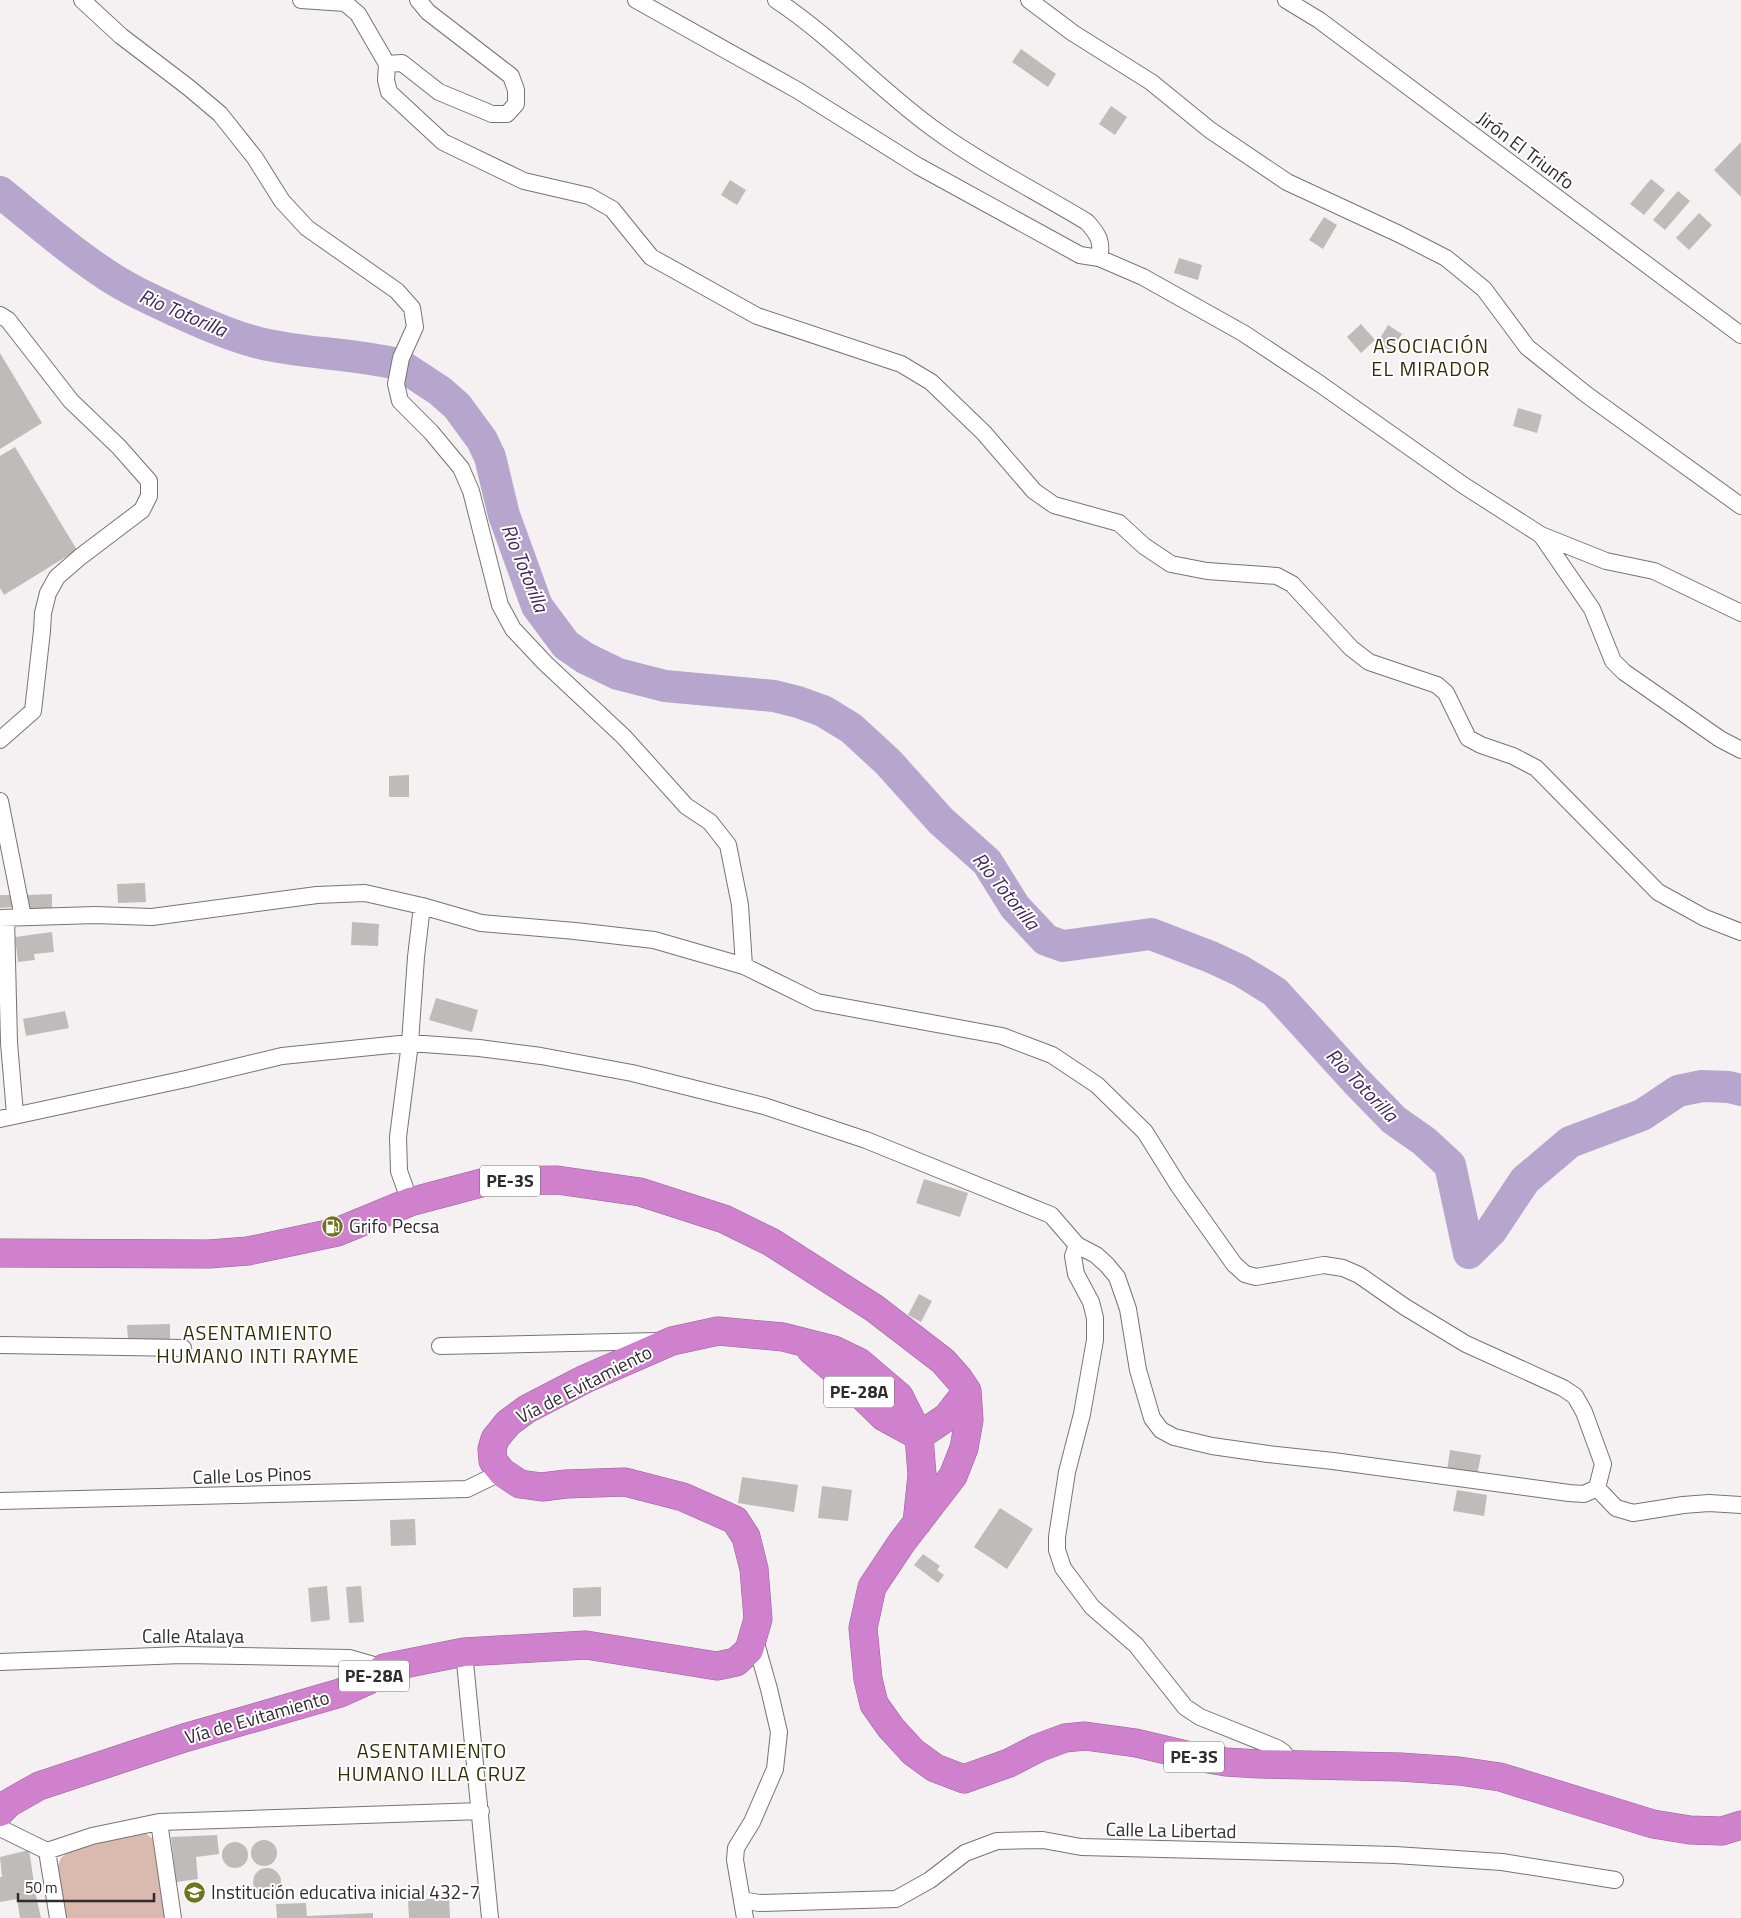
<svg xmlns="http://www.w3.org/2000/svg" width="1741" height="1918" viewBox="0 0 1741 1918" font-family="'Titillium Web',sans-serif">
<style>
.green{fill:#dab9ae}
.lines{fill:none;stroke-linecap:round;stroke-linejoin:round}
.river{stroke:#b6a6ce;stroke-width:32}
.building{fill:#bfbbbb}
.street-casing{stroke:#777375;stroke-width:18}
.highway-casing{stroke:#976396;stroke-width:29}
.street{stroke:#fff;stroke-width:16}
.highway{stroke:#cf81ce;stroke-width:28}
.labels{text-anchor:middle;stroke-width:4;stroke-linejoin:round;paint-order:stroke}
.shield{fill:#fff;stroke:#6d6b6c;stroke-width:1}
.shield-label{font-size:18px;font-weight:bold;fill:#2e2c2d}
.street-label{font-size:19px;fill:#2e2c2d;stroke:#fff}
.poi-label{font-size:19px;fill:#2e2c2d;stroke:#fff;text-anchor:start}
.water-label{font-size:20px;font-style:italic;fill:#3f285a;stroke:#fff}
.neighbourhood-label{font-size:20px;letter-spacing:1px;fill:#2e3005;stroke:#fff}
</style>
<rect width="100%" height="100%" fill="#f5f1f3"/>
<path class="green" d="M 144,1832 L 153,1839 L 165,1918 L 64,1918 L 57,1869 L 61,1858 L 74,1847 Z"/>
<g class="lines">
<path class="river" d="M 0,192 C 32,218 64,246 98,269 C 123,287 150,299 178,312 C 204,324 231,336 259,343 C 304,354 352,353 397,364
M 402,366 L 440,391 L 457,406 L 482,440 L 490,457 L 504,515 L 537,606 L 566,645 L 585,658 L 618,674 L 665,686 L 774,696 L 798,702 L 823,711 L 851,728 L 888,762 L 941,821 L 987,862 L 1015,907 L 1046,940 L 1063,946 L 1151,934 L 1211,957 L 1241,971 L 1275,992 L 1356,1081 L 1394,1120 L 1424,1141 L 1450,1165 L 1469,1253 L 1491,1231 L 1525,1180 L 1570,1142 L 1642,1115 L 1678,1091 L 1702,1086 L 1729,1087 L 1741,1090"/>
</g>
<path class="building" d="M 1021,49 L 1056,74 L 1048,87 L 1012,62 Z
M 1111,106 L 1127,117 L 1115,135 L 1099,124 Z
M 1741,142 L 1741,197 L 1714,170 Z
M 1651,179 L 1665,190 L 1644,215 L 1630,204 Z
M 730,180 L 746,190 L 737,205 L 721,195 Z
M 1678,191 L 1690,201 L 1665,230 L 1653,220 Z
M 1699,213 L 1712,225 L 1689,250 L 1676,238 Z
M 1324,217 L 1337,225 L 1323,249 L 1309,240 Z
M 1179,258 L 1202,265 L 1198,280 L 1174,273 Z
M 1361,324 L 1375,340 L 1361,353 L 1347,337 Z
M 1388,325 L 1402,334 L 1390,351 L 1377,343 Z
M 0,353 L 42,423 L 0,449 Z
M 1518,408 L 1542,415 L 1537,433 L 1513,426 Z
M 15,447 L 77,550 L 4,595 L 0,588 L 0,456 Z
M 409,775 L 409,797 L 389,797 L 389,776 Z
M 145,883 L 146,902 L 118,903 L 117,884 Z
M 52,894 L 52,910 L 27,910 L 27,895 Z
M 0,895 L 14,895 L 15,907 L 0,908 Z
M 352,922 L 379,924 L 378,946 L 351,945 Z
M 52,932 L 54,952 L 34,954 L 35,960 L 18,962 L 15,937 Z
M 436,998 L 478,1010 L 472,1032 L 429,1020 Z
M 65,1011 L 69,1028 L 26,1036 L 23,1019 Z
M 924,1179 L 968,1193 L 960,1217 L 916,1203 Z
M 919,1294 L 932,1301 L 921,1322 L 908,1315 Z
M 170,1324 L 170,1340 L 128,1341 L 127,1325 Z
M 1450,1450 L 1481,1455 L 1477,1476 L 1447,1471 Z
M 742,1477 L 798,1485 L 794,1512 L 738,1503 Z
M 822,1486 L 852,1490 L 848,1521 L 818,1518 Z
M 1457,1490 L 1487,1495 L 1484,1516 L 1453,1511 Z
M 1000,1508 L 1033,1529 L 1007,1569 L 974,1547 Z
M 415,1519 L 416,1545 L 391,1546 L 390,1520 Z
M 923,1554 L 940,1566 L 937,1570 L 944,1575 L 938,1583 L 914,1565 Z
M 327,1586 L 330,1620 L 311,1622 L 308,1588 Z
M 361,1586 L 364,1622 L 349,1623 L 346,1587 Z
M 601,1587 L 601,1616 L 573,1617 L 573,1588 Z
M 217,1835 L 219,1854 L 196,1857 L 198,1879 L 176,1882 L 171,1837 Z
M251 1853a13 13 0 1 1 26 0a13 13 0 1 1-26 0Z
M222 1855a13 13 0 1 1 26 0a13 13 0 1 1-26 0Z
M 29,1850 L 36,1896 L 41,1918 L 20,1918 L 17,1899 L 0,1902 L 0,1877 L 2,1877 L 0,1857 Z
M253 1882a14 14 0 1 1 28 0a14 14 0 1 1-28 0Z
M 449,1898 L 450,1918 L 409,1918 L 408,1900 Z
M 306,1903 L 307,1918 L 277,1918 L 276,1904 Z
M 373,1913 L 373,1918 L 307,1918 L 307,1916 Z"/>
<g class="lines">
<defs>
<path id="street" d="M 82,0 L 121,36 L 188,87 L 220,114 L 255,158 L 282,201 L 307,228 L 397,291 L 412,308 L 415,327 L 401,358 L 396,384 L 400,401 L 431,432 L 461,468 L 471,491 L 500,605 L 513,629 L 545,663 L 624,737 L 686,806 L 710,822 L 728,845 L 740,905 L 744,966
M 301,0 L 345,3 L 358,14 L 387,64 L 402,63 L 439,92 L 492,114 L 507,114 L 516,104 L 516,90 L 511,76 L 428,12 L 418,0
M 636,0 L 797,90 L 918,166 L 1080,255 L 1099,258 C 1103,242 1098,234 1087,222 C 1038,192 985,166 938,132 C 881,92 834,38 776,0
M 1029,0 L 1073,33 L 1151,82 L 1210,130 L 1287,182 L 1399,234 L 1446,258 L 1484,289 L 1527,347 L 1587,395 L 1741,506
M 1286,0 L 1319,20 L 1741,335
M 387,64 L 386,80 L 389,92 L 443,142 L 524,181 L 589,196 L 612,209 L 651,257 L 757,316 L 901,364 L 931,382 L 984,433 L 1034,491 L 1054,505 L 1119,523 L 1144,546 L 1171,564 L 1207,571 L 1277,576 L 1292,584 L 1351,648 L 1369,662 L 1437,685 L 1446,693 L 1468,738 L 1481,745 L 1513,756 L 1536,768 L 1658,892 L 1705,918 L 1741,932
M 1099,258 L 1143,277 L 1243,333 L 1320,384 L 1463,485 L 1541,535 L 1606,561 L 1654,571 L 1741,613
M 0,315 L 8,320 L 71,401 L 119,447 L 149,481 L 149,496 L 142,510 L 80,557 L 57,577 L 48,593 L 43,613 L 42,631 L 33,711 L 0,740
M 1541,535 L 1592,609 L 1613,661 L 1624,672 L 1720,739 L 1741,750
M 0,801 L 23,917
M 0,918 L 95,915 L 152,917 L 317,895 L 365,893 L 422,906 L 481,923 L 575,931 L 654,940 L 744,966 L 817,1002 L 1002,1036 L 1052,1055 L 1097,1085 L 1145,1132 L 1178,1185 L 1234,1264 L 1245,1274 L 1256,1277 L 1324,1265 L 1343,1268 L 1359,1275 L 1405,1307 L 1466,1344 L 1563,1388 L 1575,1396 L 1584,1412 L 1603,1464 L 1597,1488 L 1584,1494 L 1569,1493 L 1333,1461 L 1268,1454 L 1212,1446 L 1174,1437 L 1161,1430 L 1152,1418 L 1138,1370 L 1128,1309 L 1117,1277 L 1107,1265 L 1096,1255 L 1077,1245 L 1051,1215 L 866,1140 L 764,1106 L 632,1073 L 541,1056 L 479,1048 L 410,1043 L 282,1056 L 186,1079 L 0,1119
M 6,918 L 9,1043 L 15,1114
M 410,1202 L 399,1171 L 398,1137 L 410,1043 L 416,957 L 422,906
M 1077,1245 L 1073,1256 L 1076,1274 L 1091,1302 L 1095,1318 L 1095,1340 L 1082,1414 L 1067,1472 L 1057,1537 L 1057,1550 L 1063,1568 L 1092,1607 L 1136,1645 L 1185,1707 L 1200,1717 L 1277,1748 L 1283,1752 L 1293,1765
M 0,1345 L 183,1348
M 440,1346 L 657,1341
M 1597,1488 L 1616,1508 L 1633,1513 L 1683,1505 L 1709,1503 L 1741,1505
M 0,1501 L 467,1489 L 502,1472
M 464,1652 L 490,1918
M 0,1662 L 182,1655 L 349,1658 L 384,1668
M 159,1822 L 173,1918
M 0,1828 L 47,1851
M 742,1900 L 759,1903 L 896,1899 L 930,1880 L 965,1853 L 997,1841 L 1043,1840 L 1081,1847 L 1395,1855 L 1502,1862 L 1615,1880
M 58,1918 L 47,1851 L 92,1836 L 159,1822 L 481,1811
M 745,1918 L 735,1860 L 736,1848 L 752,1822 L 775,1769 L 779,1732 L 769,1689 L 754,1636"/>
<path id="highway" d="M 0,1253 L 209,1254 L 248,1251 L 337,1232 L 410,1202 L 489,1181 L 557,1180 L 640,1192 L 724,1219 L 771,1242 L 874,1308 L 943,1361 L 959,1379 L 967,1391 L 969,1420 L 964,1448 L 953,1476 L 902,1542 L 872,1587 L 863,1628 L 868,1679 L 874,1704 L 891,1728 L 913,1752 L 935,1768 L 964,1779 L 1009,1763 L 1038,1748 L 1065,1738 L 1085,1736 L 1136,1743 L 1191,1756 L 1226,1762 L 1259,1764 L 1400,1767 L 1459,1771 L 1500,1777 L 1653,1824 L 1690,1830 L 1722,1831 L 1741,1825
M 811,1350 L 846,1380 L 884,1417 L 919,1436
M 919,1436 L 947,1417 L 967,1391
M 0,1812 L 9,1803 L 39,1786 L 184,1738 L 340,1693 L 367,1681 L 384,1668 L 464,1652 L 586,1645 L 717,1666 L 736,1662 L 749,1650 L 758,1619 L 754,1569 L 746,1537 L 735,1520 L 683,1497 L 625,1482 L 566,1484 L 542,1487 L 520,1484 L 502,1472 L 493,1461 L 492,1449 L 495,1439 L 508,1423 L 527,1409 L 585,1379 L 672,1341 L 718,1331 L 783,1337 L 834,1350 L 859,1362 L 899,1396 L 919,1436 L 922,1475 L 917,1523"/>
</defs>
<use href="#street" class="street-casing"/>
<use href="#highway" class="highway-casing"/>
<use href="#street" class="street"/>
<use href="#highway" class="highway"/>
</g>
<defs>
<symbol id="fuel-disc" viewBox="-11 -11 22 22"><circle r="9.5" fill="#70731a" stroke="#fff"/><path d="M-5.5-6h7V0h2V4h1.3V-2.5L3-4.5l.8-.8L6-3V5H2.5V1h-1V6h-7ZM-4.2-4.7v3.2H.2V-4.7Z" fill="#fff"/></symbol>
<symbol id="school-disc" viewBox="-11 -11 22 22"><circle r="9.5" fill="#70731a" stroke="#fff"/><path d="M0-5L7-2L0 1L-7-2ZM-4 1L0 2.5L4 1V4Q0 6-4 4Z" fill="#fff"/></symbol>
</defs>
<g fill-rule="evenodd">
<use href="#fuel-disc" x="320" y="1214" width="25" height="25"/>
<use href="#school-disc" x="182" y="1880" width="25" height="25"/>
</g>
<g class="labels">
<g class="shield">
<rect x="480" y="1165.5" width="60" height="31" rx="4"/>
<rect x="824" y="1376.5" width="70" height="31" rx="4"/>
<rect x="339" y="1660.5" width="70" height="31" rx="4"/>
<rect x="1164" y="1741.5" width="60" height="31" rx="4"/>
</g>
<g class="shield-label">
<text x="510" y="1187">PE-3S</text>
<text x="859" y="1398">PE-28A</text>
<text x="374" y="1682">PE-28A</text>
<text x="1194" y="1763">PE-3S</text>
</g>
<g class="street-label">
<text transform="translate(1526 150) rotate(37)" y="7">Jirón El Triunfo</text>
<text transform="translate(584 1384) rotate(-27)" y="7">Vía de Evitamiento</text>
<text transform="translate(252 1475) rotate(-2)" y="7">Calle Los Pinos</text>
<text x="193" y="1643">Calle Atalaya</text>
<text transform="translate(257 1717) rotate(-16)" y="7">Vía de Evitamiento</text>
<text transform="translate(1171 1830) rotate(1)" y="7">Calle La Libertad</text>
</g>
<g class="poi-label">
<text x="349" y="1233">Grifo Pecsa</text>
<text x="211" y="1899">Institución educativa inicial 432-7</text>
</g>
<g class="water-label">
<text transform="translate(183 313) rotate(23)" y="7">Rio Totorilla</text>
<text transform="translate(525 568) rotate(68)" y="7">Rio Totorilla</text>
<text transform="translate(1006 891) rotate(51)" y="7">Rio Totorilla</text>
<text transform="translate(1362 1085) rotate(46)" y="7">Rio Totorilla</text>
</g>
<g class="neighbourhood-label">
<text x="1431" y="353">ASOCIACIÓN<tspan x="1431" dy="23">EL MIRADOR</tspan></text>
<text x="258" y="1340">ASENTAMIENTO<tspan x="258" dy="23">HUMANO INTI RAYME</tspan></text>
<text x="432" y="1758">ASENTAMIENTO<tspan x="432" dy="23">HUMANO ILLA CRUZ</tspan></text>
</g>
</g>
<path d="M18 1893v8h136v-8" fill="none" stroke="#2e2c2d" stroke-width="2.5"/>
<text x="25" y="1893" font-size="15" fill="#2e2c2d" stroke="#ffffff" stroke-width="4" paint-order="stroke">50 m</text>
</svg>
